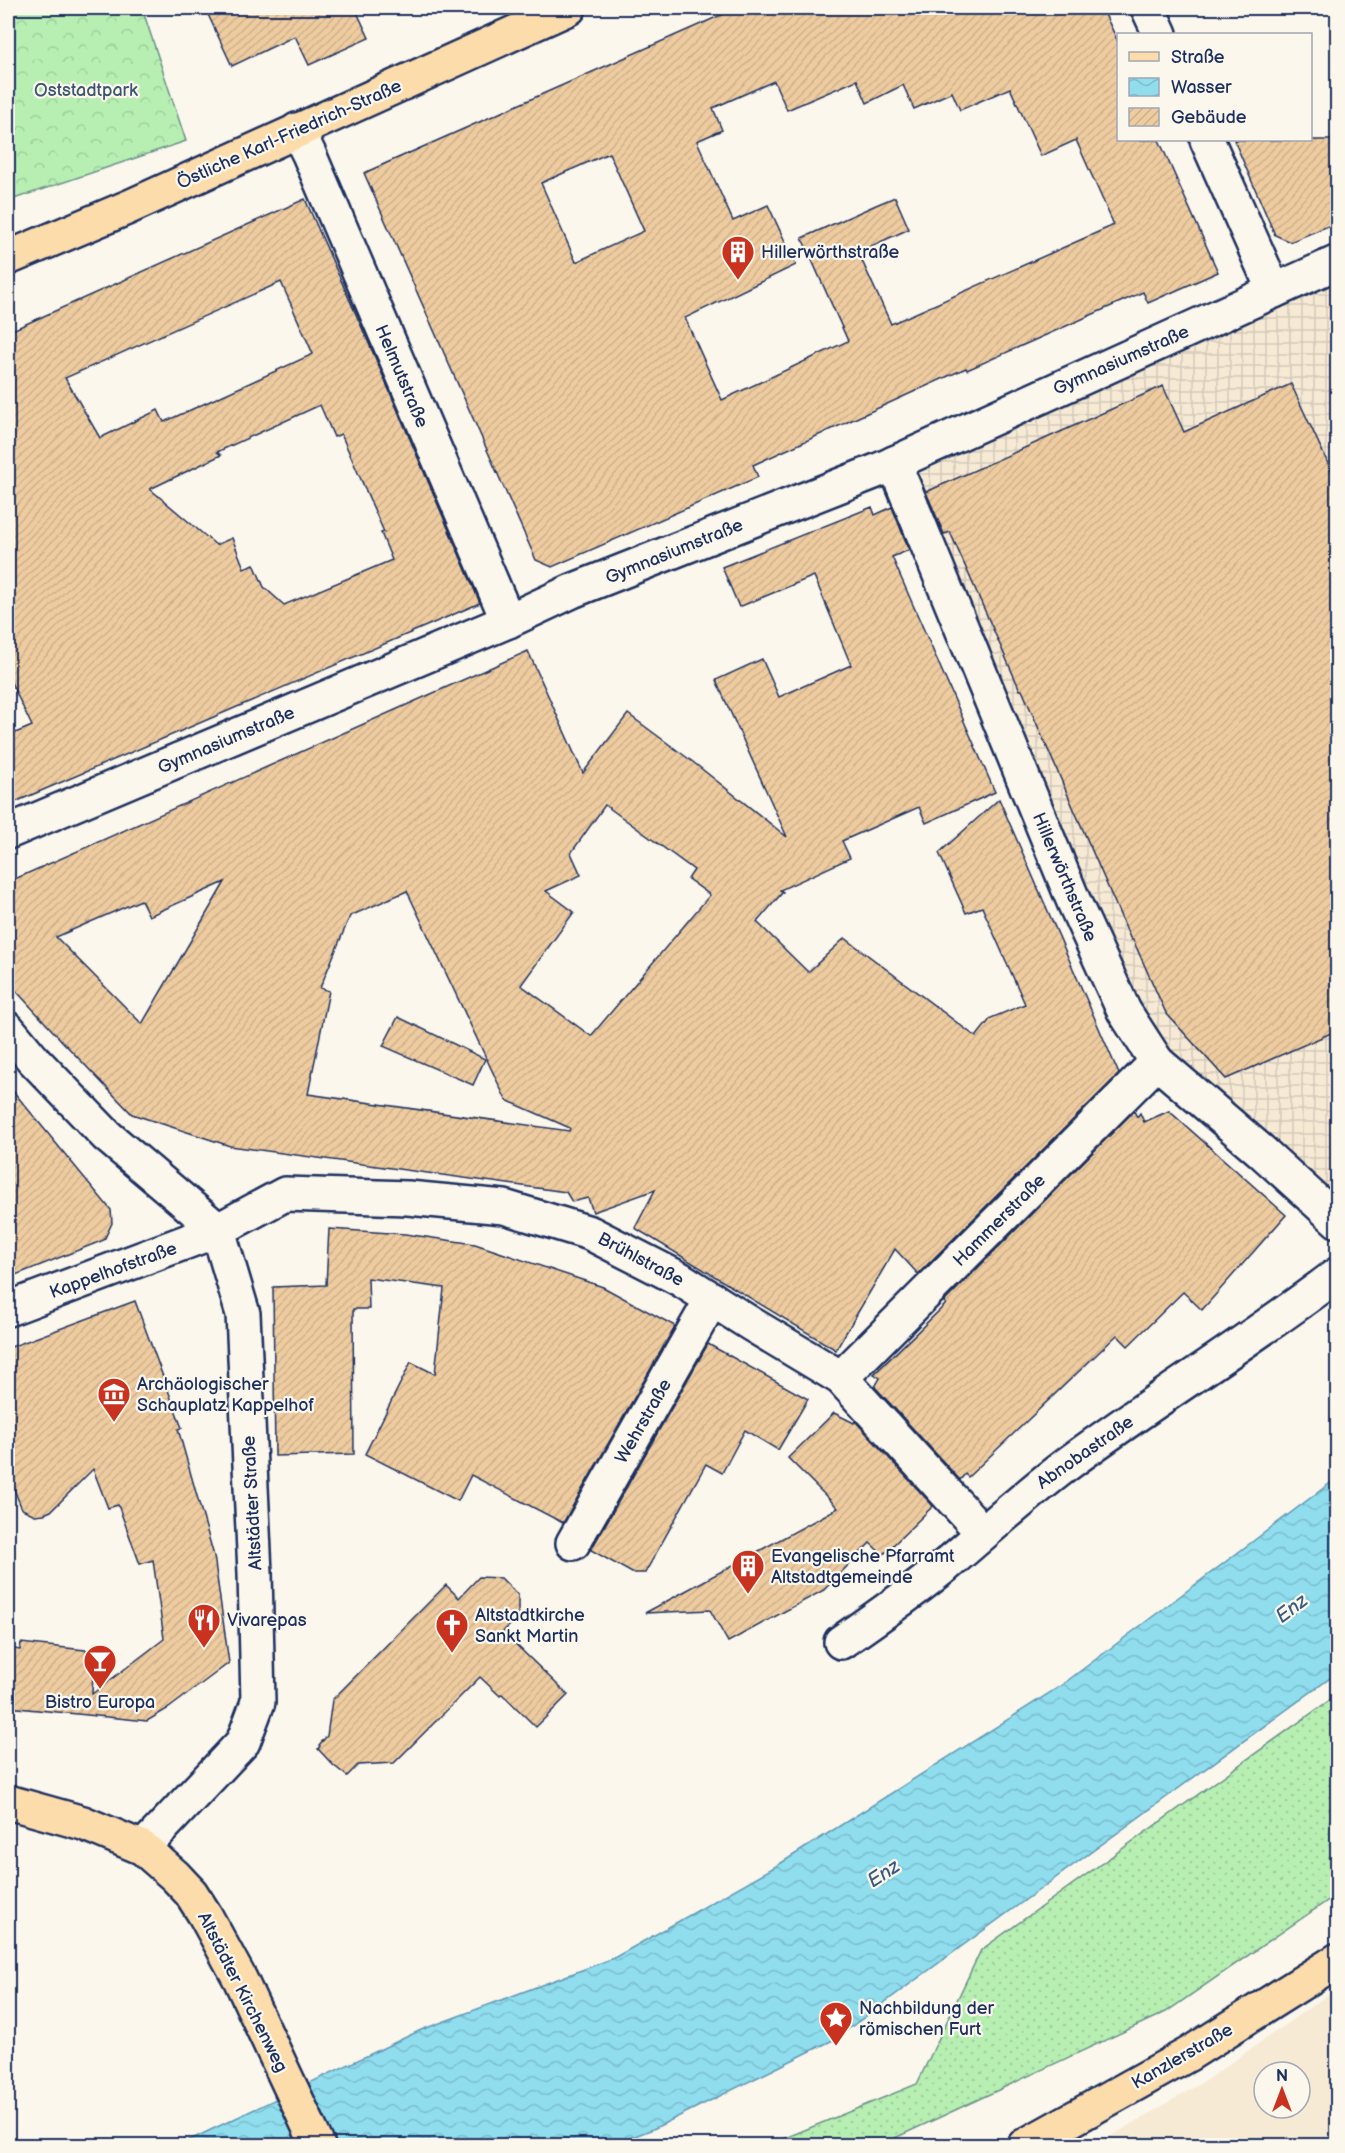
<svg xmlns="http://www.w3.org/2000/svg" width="1345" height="2153" viewBox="0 0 1345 2153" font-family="'Balsamiq Sans',sans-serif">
	<defs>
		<pattern id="industrial-grid" width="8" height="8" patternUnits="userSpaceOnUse" patternTransform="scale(1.5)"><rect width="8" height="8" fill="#f7ead5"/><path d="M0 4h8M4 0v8" fill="none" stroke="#d3c9b9"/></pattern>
		<pattern id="grass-dots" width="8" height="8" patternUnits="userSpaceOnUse" patternTransform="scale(1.5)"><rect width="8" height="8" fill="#b7efb2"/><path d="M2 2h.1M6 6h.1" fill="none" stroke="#9dcd9c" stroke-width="1.8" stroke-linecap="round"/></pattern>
		<pattern id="forest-crowns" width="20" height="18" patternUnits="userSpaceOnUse" patternTransform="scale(1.5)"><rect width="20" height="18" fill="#b7efb2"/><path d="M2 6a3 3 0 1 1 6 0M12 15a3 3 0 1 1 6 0" fill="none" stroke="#9dcd9c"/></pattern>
		<pattern id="water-waves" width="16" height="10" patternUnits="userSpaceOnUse" patternTransform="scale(1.5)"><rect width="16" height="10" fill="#8fdded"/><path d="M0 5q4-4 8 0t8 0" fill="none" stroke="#7bbece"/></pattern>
		<pattern id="building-hatch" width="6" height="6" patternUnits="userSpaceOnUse" patternTransform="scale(1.5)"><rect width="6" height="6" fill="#efcca0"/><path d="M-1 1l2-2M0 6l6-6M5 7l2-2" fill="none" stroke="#ccb08c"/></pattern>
	</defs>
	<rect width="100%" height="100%" fill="#fbf7ec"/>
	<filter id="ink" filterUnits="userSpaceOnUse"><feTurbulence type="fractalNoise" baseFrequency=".0167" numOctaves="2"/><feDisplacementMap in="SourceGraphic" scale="12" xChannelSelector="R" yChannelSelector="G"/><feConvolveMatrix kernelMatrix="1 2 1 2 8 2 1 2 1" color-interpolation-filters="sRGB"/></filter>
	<g filter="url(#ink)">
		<path fill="#f7ead5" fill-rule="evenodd" d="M1337 1988V2145H1096L1208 2079ZM1264 2072H1300V2108H1264Z"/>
		<path fill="url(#industrial-grid)" d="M1337 280V1201L1190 1074 1133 1007 903 480Z"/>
		<path fill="url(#grass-dots)" stroke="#698f88" stroke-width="1.5" d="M1337 1695V1894L1166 2012 880 2145H768L917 2084 981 1950Z"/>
		<path fill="url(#forest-crowns)" stroke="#698f88" stroke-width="1.5" d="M8 8H142L186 141 8 201Z"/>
		<path fill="url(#water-waves)" stroke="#6197b4" stroke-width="1.5" d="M1337 1478V1673L833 2040 653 2129 612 2145 177 2146 421 2030 614 1958 778 1865 1059 1687Z"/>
		<g fill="url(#building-hatch)" stroke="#1b2f5e" stroke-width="1.5" fill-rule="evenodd">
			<path d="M205 8H357H355L369 38 309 65 295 36 232 66Z"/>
			<path d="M737 8H1102L1119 44V140H1159L1218 272 1148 303 1143 292 967 370 966 368 753 465 758 477 552 567 536 560 364 173ZM857 80 867 103 903 85 914 109 952 92 960 110 1010 88 1041 156 1076 140 1114 225 891 324 858 252 909 229 895 197 876 205 802 238 848 341 722 400 685 318 796 265 768 205 733 221 697 141 722 130 713 108 774 81 787 110ZM609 153 644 231 576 262 541 183Z"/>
			<path d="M1234 140H1338V222L1290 242 1275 235Z"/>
			<path d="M305 199 374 355 480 603 8 805V736L32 726 8 676V332ZM281 282 313 354 164 422 158 410 100 438 65 378ZM320 405 334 437 341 434 384 532 381 533 392 560 284 605 264 587 254 564 244 568 232 538 216 545 150 489 221 455 217 452Z"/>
			<path d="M1291 384 1338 485V1030L1226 1079 1166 1013 1133 940H1131L1022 690H1020L950 532 944 534 926 492 1163 386 1184 432Z"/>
			<path d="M872 507 875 515 892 507 909 550 892 557 995 792 926 823 919 807 842 841 850 858 780 890 783 892 757 922 808 972 845 938 976 1037 991 1018 1025 1004 982 907 966 913 939 853 999 799 1119 1074 918 1274 895 1249 836 1350 635 1228 655 1190 593 1212 588 1198 572 1202 566 1192 230 1146 132 1114 62 1041 8 982V882L528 651 583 773 628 714 693 762 787 837 716 680 762 659 779 697 851 665 814 576 739 607 722 567ZM605 805 694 870 688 879 710 895 591 1036 521 985 574 912 546 891 581 875 571 853ZM225 882 142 1024 56 937 141 900 149 916ZM407 891 506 1100 570 1128 569 1131 308 1094 329 991 320 988 350 916Z"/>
			<path d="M398 1017 485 1059 473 1085 383 1046Z"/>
			<path d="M8 1085 111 1210 112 1223 104 1240 8 1278Z"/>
			<path d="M1134 1111 1137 1117 1140 1113 1144 1122 1169 1111 1286 1215 1202 1310 1183 1292 1128 1346 1117 1335 968 1477 965 1474 960 1480 875 1387 880 1378 874 1374 946 1304 944 1302Z"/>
			<path d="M329 1229 405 1234 475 1244 603 1287 675 1326 563 1523 471 1475 458 1501 365 1454 411 1362 435 1374 444 1288 368 1278 369 1309H353L354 1454 275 1456 273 1287 326 1285Z"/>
			<path d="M135 1301 182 1428 178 1429 214 1556 229 1663 169 1708 147 1721 8 1707V1648L20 1650 21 1643 94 1651 92 1694 164 1639 153 1560 140 1564 118 1505 108 1508 93 1469 51 1511 44 1514 35 1515 22 1509 8 1475V1348Z"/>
			<path d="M708 1344 808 1399 778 1450 745 1430 722 1473 706 1464 645 1573H632L591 1550Z"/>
			<path d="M834 1413 854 1423 855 1421 933 1506 883 1555 870 1543 824 1590 728 1642 710 1610 645 1613 838 1508 788 1458Z"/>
			<path d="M479 1577 501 1578 518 1595V1617L503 1632 568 1695 536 1727 502 1694 500 1696 480 1677 394 1763 358 1765 347 1776 333 1765 318 1749 320 1746 319 1745 327 1736 332 1700 446 1585 459 1598Z"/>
		</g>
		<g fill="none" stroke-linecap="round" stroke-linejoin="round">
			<g stroke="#1b2f5e" stroke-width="38">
				<g id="minor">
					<path d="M1148 8 1160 34"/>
					<path d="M297 130 309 154 508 621"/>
					<path d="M1207 140 1274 291"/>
					<path d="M894 463 1074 902 1124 1011 1157 1062 1261 1151 1338 1221"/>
					<path d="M8 832 508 621 572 591 879 470 1338 262"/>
					<path d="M8 1029 32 1058 107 1136 218 1230 243 1314 255 1573 258 1702 243 1742 143 1848"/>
					<path d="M8 1309 218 1230 285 1194 408 1198 504 1207 590 1233 680 1279 751 1324 841 1378 973 1522 980 1535"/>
					<path d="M841 1378 1157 1062"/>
					<path d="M573 1543 712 1299"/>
					<path d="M841 1642C879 1616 916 1590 951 1561 990 1528 1026 1495 1066 1465 1155 1399 1250 1341 1338 1274"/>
				</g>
			</g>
			<g stroke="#1b2f5e" stroke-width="38">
				<g id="major">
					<path d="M8 258 129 207 569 8"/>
					<path d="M8 1802 83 1823 143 1848 175 1876 191 1893 205 1915 240 1979 318 2146"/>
					<path d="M1024 2146 1189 2054 1338 1960"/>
				</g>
			</g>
			<use href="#minor" stroke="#fbf7ec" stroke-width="33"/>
			<use href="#major" stroke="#fddcac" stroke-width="33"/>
		</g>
	</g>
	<defs>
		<g id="building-pin" transform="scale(1.725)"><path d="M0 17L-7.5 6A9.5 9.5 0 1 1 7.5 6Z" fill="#c8321e" stroke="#fbf7ec"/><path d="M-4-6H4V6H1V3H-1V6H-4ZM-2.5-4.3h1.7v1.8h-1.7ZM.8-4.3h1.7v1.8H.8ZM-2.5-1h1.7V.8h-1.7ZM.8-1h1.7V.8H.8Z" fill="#fff"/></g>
		<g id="museum-pin" transform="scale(1.725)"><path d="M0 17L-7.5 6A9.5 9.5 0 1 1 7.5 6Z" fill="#c8321e" stroke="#fbf7ec"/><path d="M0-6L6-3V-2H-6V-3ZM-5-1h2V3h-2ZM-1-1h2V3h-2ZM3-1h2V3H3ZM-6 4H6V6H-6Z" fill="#fff"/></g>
		<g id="restaurant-pin" transform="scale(1.725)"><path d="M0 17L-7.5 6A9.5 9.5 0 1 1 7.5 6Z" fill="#c8321e" stroke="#fbf7ec"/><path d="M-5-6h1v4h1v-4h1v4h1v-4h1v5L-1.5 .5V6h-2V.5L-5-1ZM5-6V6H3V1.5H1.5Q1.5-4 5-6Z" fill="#fff"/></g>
		<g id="church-pin" transform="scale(1.725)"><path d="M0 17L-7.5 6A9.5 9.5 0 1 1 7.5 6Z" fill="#c8321e" stroke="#fbf7ec"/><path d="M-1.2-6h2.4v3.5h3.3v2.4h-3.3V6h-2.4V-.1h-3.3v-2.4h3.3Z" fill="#fff"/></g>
		<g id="bar-pin" transform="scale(1.725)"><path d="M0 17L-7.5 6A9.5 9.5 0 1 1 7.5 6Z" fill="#c8321e" stroke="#fbf7ec"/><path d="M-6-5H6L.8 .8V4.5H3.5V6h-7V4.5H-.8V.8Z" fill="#fff"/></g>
		<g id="sight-pin" transform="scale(1.725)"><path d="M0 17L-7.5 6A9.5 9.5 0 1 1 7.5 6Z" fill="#c8321e" stroke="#fbf7ec"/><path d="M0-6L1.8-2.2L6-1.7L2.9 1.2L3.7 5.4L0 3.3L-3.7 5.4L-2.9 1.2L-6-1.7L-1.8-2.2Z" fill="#fff"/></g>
	</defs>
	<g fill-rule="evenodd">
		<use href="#building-pin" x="738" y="252"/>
		<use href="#museum-pin" x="114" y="1394"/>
		<use href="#building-pin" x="748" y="1566"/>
		<use href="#restaurant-pin" x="204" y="1620"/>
		<use href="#church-pin" x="452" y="1625"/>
		<use href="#bar-pin" x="100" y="1661"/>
		<use href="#sight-pin" x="836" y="2018"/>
	</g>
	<g text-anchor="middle" stroke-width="4.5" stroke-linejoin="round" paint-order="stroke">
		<g font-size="18" fill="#3a556f" stroke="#fbf7ec">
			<text x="86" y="96">Oststadtpark</text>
		</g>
		<g font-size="18" fill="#1b2f5e" stroke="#fbf7ec">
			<text transform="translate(289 134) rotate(-24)" y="6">Östliche Karl-Friedrich-Straße</text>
			<text transform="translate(1121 360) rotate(-24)" y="6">Gymnasiumstraße</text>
			<text transform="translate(402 376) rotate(67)" y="6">Helmutstraße</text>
			<text transform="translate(674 551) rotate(-22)" y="6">Gymnasiumstraße</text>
			<text transform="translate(226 740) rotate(-23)" y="6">Gymnasiumstraße</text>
			<text transform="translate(1065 877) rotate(67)" y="6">Hillerwörthstraße</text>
			<text transform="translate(999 1220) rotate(-45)" y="6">Hammerstraße</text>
			<text transform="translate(641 1259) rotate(28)" y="6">Brühlstraße</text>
			<text transform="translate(113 1270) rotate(-20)" y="6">Kappelhofstraße</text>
			<text transform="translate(643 1421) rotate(-60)" y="6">Wehrstraße</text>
			<text transform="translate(1085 1452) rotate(-35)" y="6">Abnobastraße</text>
			<text transform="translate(252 1503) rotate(-93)" y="6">Altstädter Straße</text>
			<text transform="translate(243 1992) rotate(63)" y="6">Altstädter Kirchenweg</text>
			<text transform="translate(1182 2056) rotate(-30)" y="6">Kanzlerstraße</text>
		</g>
		<g font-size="18" fill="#1b2f5e" stroke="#fbf7ec" text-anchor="start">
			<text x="761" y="258">Hillerwörthstraße</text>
			<text x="137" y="1390">Archäologischer<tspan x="137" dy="21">Schauplatz Kappelhof</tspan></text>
			<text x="771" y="1562">Evangelische Pfarramt<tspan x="771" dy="21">Altstadtgemeinde</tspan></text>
			<text x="475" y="1621">Altstadtkirche<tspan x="475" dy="21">Sankt Martin</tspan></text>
			<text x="227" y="1626">Vivarepas</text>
			<text x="100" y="1708" text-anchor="middle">Bistro Europa</text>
			<text x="859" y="2014">Nachbildung der<tspan x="859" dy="21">römischen Furt</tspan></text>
		</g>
		<g font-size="20" font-style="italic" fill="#385a82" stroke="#fbf7ec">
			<text transform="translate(1291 1608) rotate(-37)" y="7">Enz</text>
			<text transform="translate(883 1873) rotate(-33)" y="7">Enz</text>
		</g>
	</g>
	<rect width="1345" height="2153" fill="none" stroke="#fbf7ec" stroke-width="30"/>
	<rect x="15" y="15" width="1315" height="2123" fill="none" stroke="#1b2f5e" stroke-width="2" filter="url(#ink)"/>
	<rect x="1117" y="33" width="195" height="108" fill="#fbf7ec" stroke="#a1a7b3" stroke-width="1.5"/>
	<rect x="1129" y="52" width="30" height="9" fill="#fddcac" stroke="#a1a7b3" stroke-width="1.5"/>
	<text x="1171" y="63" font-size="18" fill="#1b2f5e">Straße</text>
	<rect x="1129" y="78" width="30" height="18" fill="url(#water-waves)" stroke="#a1a7b3" stroke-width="1.5"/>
	<text x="1171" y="93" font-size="18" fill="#1b2f5e">Wasser</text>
	<rect x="1129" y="108" width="30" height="18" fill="url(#building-hatch)" stroke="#a1a7b3" stroke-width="1.5"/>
	<text x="1171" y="123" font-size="18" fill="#1b2f5e">Gebäude</text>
	<g transform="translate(1282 2090)"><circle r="28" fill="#fbf7ec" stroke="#a1a7b3" stroke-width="1.5"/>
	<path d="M0-4.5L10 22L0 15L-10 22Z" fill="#c8321e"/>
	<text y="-9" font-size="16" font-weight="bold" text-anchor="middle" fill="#1b2f5e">N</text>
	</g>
</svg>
